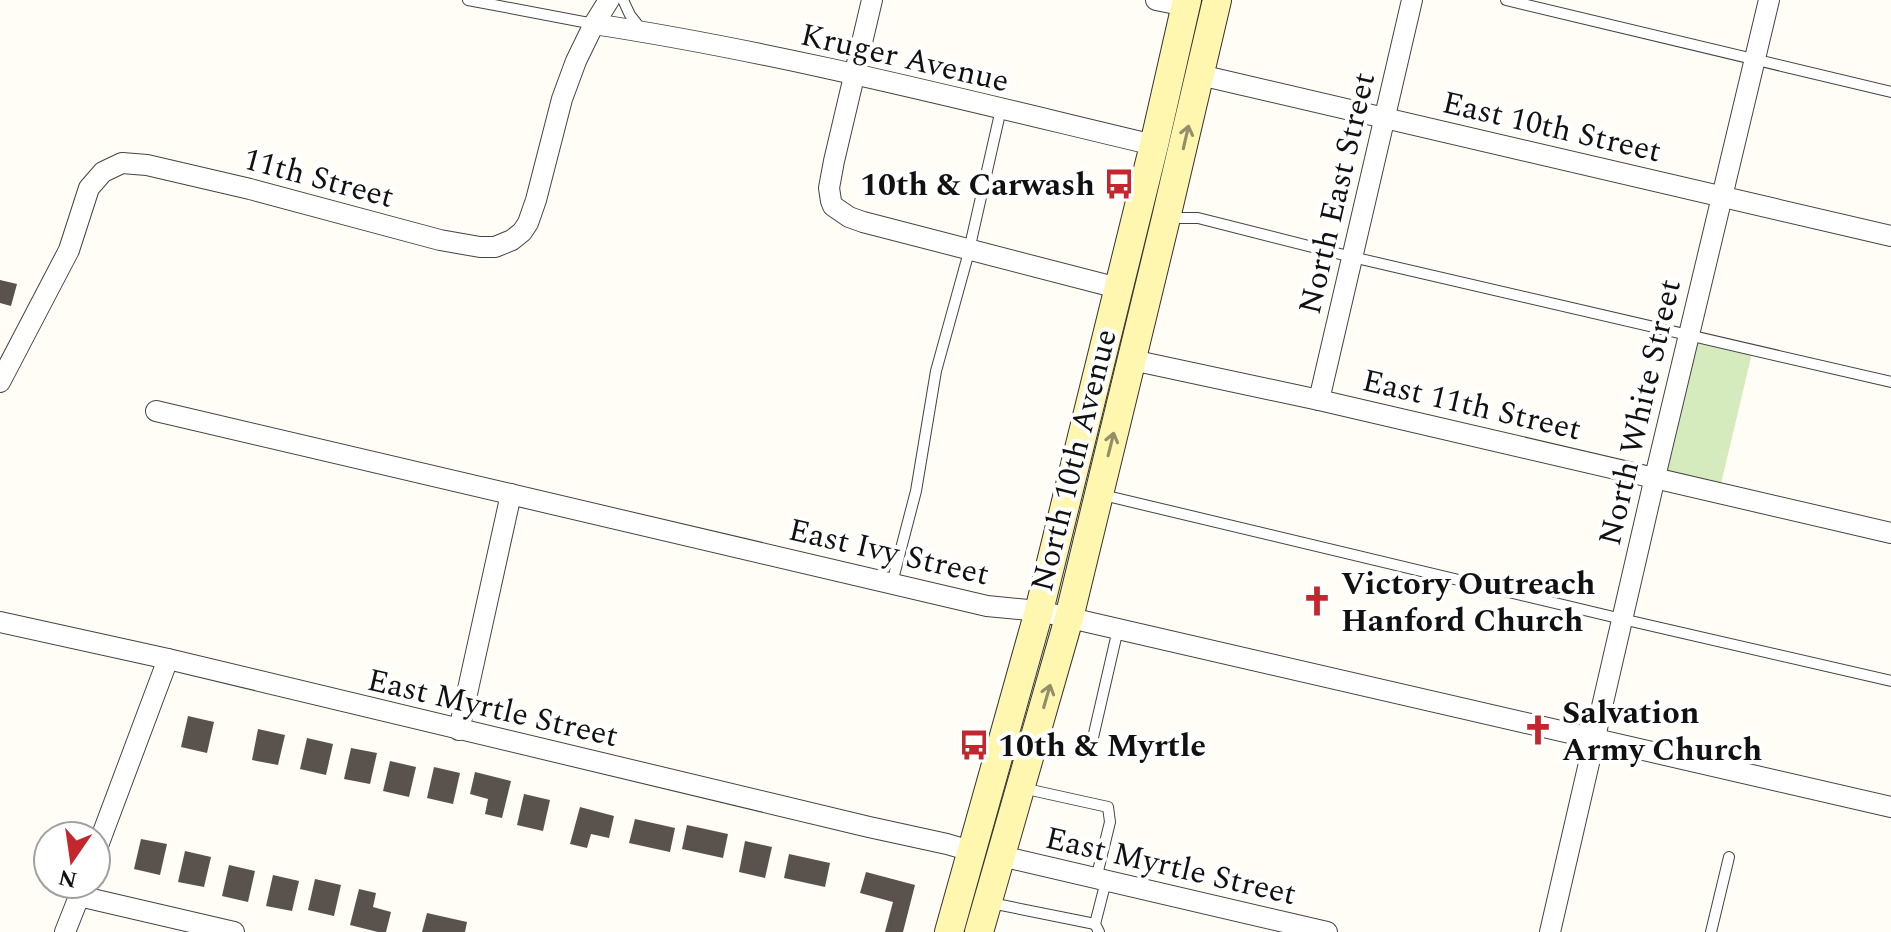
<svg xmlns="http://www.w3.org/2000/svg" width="1891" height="932" viewBox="0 0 1891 932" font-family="Spectral,serif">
	<rect width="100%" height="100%" fill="#fffdf5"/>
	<path fill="#d5ebbd" d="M1688 334 1753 349 1719 492 1655 477Z"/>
	<g fill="#5a524d">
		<path d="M0 280 17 284 11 306 0 303Z"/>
		<path d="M188 716 214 722 207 753 181 747Z"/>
		<path d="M258 729 285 735 278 765 252 760Z"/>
		<path d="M307 738 333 744 326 775 300 769Z"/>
		<path d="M351 748 377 753 370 784 344 779Z"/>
		<path d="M390 761 416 767 409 797 383 791Z"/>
		<path d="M434 767 460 773 453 804 427 798Z"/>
		<path d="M475 772 511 781 502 818 485 814 488 799 470 794Z"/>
		<path d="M524 794 550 800 543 831 517 825Z"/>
		<path d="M580 807 614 816 609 838 591 834 587 848 570 844Z"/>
		<path d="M635 819 675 828 670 852 629 843Z"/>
		<path d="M687 825 728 834 723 858 682 849Z"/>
		<path d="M141 839 167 844 160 875 134 869Z"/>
		<path d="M745 841 772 847 765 878 739 872Z"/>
		<path d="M185 851 211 857 204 887 178 882Z"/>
		<path d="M789 854 830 863 825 887 784 878Z"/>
		<path d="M229 865 255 871 248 902 222 896Z"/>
		<path d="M866 872 915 885 903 932H885L893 902 860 893Z"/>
		<path d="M273 875 299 881 292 911 266 906Z"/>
		<path d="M315 879 341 885 334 916 308 910Z"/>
		<path d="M359 889 376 893 373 907 391 912 386 932H378L350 925Z"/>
		<path d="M427 913 467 922 465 932H422Z"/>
	</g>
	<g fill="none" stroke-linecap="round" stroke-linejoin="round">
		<g stroke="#444" stroke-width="12">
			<g id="service">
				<path d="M468 0 594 24"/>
				<path d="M623 0 630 15 641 29"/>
				<path d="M1506 0 1891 92"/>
				<path d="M1168 218H1198L1352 257 1891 382"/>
				<path d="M1103 495 1622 619 1891 681"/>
				<path d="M892 583 916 491 936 371 967 259 1001 109"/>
				<path d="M1092 742 1118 629"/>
				<path d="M1022 788 1108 807 1110 822 1096 879"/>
				<path d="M991 903 1095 924"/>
				<path d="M1099 932 1095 924 1106 881"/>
				<path d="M1711 932 1729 857"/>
			</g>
		</g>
		<g stroke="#444" stroke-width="22">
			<g id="minor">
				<path d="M872 0 834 161 829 188 831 201 833 206 849 217 863 222 1118 288"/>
				<path d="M1156 0 1186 6"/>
				<path d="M594 24C783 53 969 101 1154 145"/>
				<path d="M1200 75 1891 236"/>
				<path d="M1132 360 1319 400 1891 533"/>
				<path d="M0 382 69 250 89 188 103 172 122 163 147 165 250 189 440 240 480 247H495L512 240 522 232 528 223 536 200 562 99 576 61 594 24 609 0"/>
				<path d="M1319 400 1412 0"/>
				<path d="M156 411 987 606 1039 611 1079 620 1891 807"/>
				<path d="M0 622 168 659 869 827 947 844 971 851"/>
				<path d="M459 730 511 494"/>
				<path d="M96 851 168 659"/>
				<path d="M1001 856 1327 932"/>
				<path d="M79 896 234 932"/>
				<path d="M65 932 84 884"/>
				<path d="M1550 932 1655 477 1769 0"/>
			</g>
		</g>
		<g stroke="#333" stroke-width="30">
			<g id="secondary">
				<path d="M949 932 1039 611 1154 145 1187 0"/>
				<path d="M979 932 1069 618 1166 218 1217 0"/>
			</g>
		</g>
		<use href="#service" stroke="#fff" stroke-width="10"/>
		<use href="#minor" stroke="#fff" stroke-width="20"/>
		<use href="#secondary" stroke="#fff6b0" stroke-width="28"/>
	</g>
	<defs><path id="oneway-shaft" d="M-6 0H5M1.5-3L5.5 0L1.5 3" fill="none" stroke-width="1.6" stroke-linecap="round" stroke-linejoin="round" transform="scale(2)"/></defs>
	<g stroke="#948f68">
		<use href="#oneway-shaft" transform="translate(1186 137) rotate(-77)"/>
		<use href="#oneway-shaft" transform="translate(1111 444) rotate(-76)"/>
		<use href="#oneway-shaft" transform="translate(1047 696) rotate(-74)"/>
	</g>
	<defs>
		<g id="bus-bare" transform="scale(2.4)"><path d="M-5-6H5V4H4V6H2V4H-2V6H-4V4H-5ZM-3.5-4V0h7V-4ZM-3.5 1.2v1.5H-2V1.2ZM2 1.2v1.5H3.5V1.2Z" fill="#c4262e" stroke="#fff" stroke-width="2.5" paint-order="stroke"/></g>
		<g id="church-bare" transform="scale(2.4)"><path d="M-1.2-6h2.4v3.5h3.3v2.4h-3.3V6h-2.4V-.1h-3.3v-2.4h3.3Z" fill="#c4262e" stroke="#fff" stroke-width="2.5" paint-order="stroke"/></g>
	</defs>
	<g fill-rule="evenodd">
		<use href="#bus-bare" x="1119" y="184"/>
		<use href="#church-bare" x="1317" y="601"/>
		<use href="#church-bare" x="1538" y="730"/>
		<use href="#bus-bare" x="974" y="745"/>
	</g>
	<g text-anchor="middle" stroke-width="8" stroke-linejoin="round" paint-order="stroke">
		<g font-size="32" fill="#111" stroke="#fff">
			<text transform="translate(905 57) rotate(13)" y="11">Kruger Avenue</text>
			<text transform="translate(1552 126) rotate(13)" y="11">East 10th Street</text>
			<text transform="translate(319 177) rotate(15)" y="11">11th Street</text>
			<text transform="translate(1336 193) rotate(-77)" y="11">North East Street</text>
			<text transform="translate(1472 404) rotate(13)" y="11">East 11th Street</text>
			<text transform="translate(1639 412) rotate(-77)" y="11">North White Street</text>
			<text transform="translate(1073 460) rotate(-76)" y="11">North 10th Avenue</text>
			<text transform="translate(889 551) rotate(13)" y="11">East Ivy Street</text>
			<text transform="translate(493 707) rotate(13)" y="11">East Myrtle Street</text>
			<text transform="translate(1171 865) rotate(13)" y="11">East Myrtle Street</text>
		</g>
		<g font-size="32" font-weight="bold" fill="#111" stroke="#fff" text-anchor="start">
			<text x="1095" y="195" text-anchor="end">10th &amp; Carwash</text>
			<text x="1341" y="594">Victory Outreach<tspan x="1341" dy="37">Hanford Church</tspan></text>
			<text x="1562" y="723">Salvation<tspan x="1562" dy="37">Army Church</tspan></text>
			<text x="998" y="756">10th &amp; Myrtle</text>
		</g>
	</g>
	<g transform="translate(72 860) rotate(193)"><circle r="38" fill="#ffffff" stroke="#a0a0a0" stroke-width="2"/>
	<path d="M0-6L14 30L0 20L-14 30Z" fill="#c4262e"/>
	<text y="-12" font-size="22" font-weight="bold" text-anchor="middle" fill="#111111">N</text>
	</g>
</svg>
